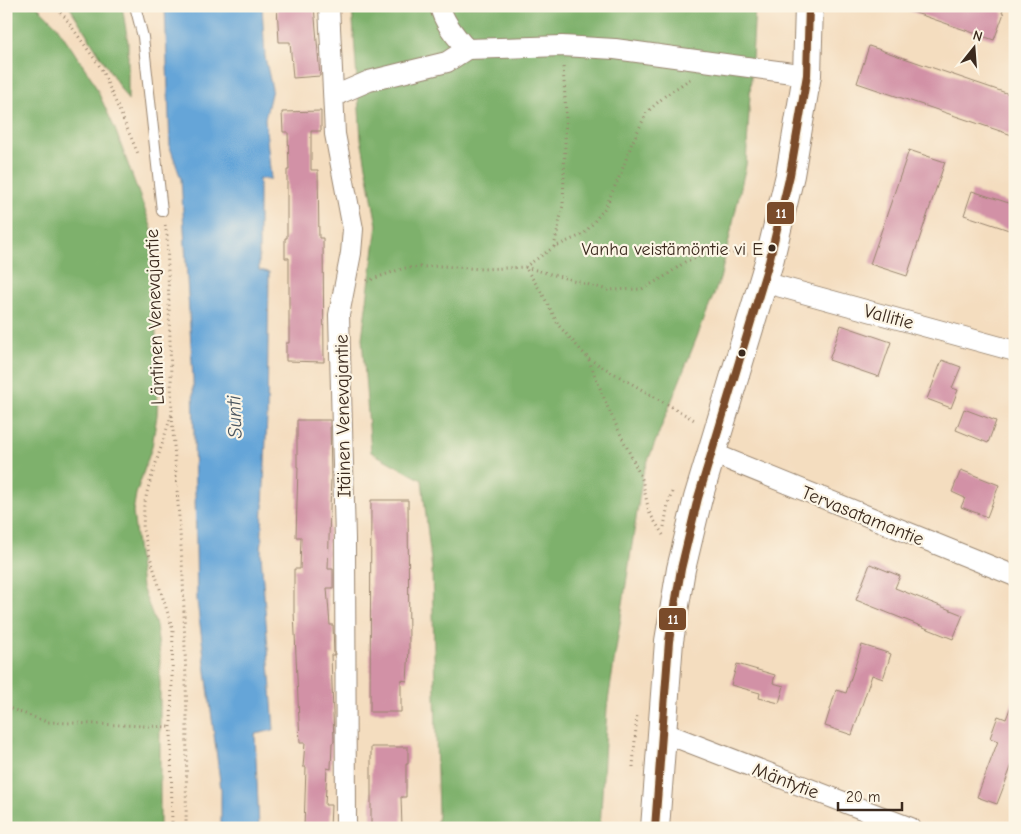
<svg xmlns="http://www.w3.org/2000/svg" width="1021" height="834" viewBox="0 0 1021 834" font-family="'Comic Neue',sans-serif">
	<rect width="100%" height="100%" fill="#fcf5e5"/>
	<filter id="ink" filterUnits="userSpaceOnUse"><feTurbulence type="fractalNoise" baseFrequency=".02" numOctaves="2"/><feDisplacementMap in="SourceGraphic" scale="10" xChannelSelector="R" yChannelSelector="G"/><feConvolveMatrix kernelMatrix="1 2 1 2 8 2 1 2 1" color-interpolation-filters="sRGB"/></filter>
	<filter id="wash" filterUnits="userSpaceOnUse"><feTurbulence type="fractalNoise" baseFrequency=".0096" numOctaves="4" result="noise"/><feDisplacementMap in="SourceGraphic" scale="20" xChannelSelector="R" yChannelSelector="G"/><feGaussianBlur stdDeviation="1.12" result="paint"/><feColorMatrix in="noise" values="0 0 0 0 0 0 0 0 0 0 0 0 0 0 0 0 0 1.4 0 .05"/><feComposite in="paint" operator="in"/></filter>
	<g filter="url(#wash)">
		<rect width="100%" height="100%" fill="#f4ddbf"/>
		<g fill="#7eb16c" stroke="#5c6e45">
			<path d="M6 6H37L56 25 92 79 115 129 152 229 158 389 157 415 152 447 136 494 133 512 142 587 156 625 160 656V828H6Z"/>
			<path d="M69 6H122L128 42V100Z"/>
			<path d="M352 6H755L746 165 720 279 643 473 607 708 600 828H435L438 816 432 570 422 480 371 452 362 338 377 225 361 139Z"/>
		</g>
		<path fill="#65a5d8" stroke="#50687b" d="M165 6H262L265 57 272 89 265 119 271 179H259V270L269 272 267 416 261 554 274 730 255 734 259 828H221V789L197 601 193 378 181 179 170 147Z"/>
		<g id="blocks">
			<g fill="#d291a6">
				<path d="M277 6H314L320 76 293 78 290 42H279Z"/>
				<path d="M904 6H1004L1002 13H1004L994 40 904 9Z"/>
				<path d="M869 46 1015 96V136L857 83Z"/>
				<path d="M321 111V131H311V170H318L319 238H323L324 362 286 361V343H289V258H285V238H287V170H289L288 132H283L282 112Z"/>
				<path d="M909 150 945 162 907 276 870 264Z"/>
				<path d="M972 191 1015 205V232L964 215Z"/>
				<path d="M841 325 891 342 879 377 829 360Z"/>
				<path d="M942 360 961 367 952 388 958 390 951 408 927 399Z"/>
				<path d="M964 409 996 421 988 443 956 430Z"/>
				<path d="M297 420H330L331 479 328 569H333V588H327L330 625H333L334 655H331L334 742 332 743 331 769 327 768 325 805H331L330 828H304L306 767H303L305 743H300L294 612V569H300L301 537H296L298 467H297Z"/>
				<path d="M961 470 999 485 987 517 961 507 965 498 952 492Z"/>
				<path d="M371 500H408L409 649 407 681 401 680V712H370Z"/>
				<path d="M870 564 900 576 895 588 963 615 953 639 856 600Z"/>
				<path d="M862 645 891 654 883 679 872 675 852 735 825 726 836 690 846 693Z"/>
				<path d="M737 664 775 675 773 683 784 686 779 703 759 698 760 693 731 685Z"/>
				<path d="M1013 701H1015V757L997 804 977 797 998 741 990 738 998 716 1006 719Z"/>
				<path d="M371 747H408V764H406V797H401L402 828H371Z"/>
			</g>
		</g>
	</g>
	<g filter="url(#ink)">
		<use href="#blocks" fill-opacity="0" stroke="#98846e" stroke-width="1"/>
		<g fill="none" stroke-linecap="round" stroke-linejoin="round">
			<g stroke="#98846e" stroke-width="12">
				<path id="lane" d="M135 6 143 37 162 211"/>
			</g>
			<g stroke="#98846e" stroke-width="22">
				<g id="street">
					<path d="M329 6 335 134 353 229 351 253 339 315 345 539 346 828"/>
					<path d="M440 6C443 22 456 37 467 49L562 46 615 49 807 75"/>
					<path d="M334 96 369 81 447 62 467 49"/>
					<path d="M763 282 1015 351"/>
					<path d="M712 453 1015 576"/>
					<path d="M662 732 911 828"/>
				</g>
			</g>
			<g stroke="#98846e" stroke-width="30">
				<path id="secondary" d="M655 828 669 641 681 569 698 498 769 262 790 175 807 75 809 6"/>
			</g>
			<g stroke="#98846e" stroke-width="3" stroke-dasharray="1 4" stroke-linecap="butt">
				<path d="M53 6 64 16 101 68 139 156"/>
				<path d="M782 6V13"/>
				<path d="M165 225 167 235 172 413 148 488 144 506 143 530 150 557 173 630 171 727 172 828"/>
				<path d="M554 247 563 205 566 114 563 66"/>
				<path d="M367 281 404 268 441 266 482 269 525 267 554 247 584 234 605 208 621 173 632 143 647 112 665 96 690 79"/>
				<path d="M589 359 696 421"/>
				<path d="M172 416 183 576 187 719 186 828"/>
				<path d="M664 527 668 504 673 489"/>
				<path d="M663 535 649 512 642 479 608 408 588 358 559 326 543 295 525 267 608 290 642 289 664 277 685 262 713 252 748 254"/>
				<path d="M6 707 47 722 171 727"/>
				<path d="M633 767 637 714"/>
			</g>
			<use href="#lane" stroke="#fff" stroke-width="10"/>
			<use href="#street" stroke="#fff" stroke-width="20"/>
			<use href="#secondary" stroke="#fff" stroke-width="28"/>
			<g stroke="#fcf5e5" stroke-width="11">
				<path id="bus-1" d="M655 828 669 641 681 569 698 498 769 262 790 175 807 75 809 6"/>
			</g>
			<use href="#bus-1" stroke="#7a4b2a" stroke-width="8"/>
		</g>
	</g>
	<g fill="#3b2a1e" stroke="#fcf5e5" stroke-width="2">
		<circle cx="772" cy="248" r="4.5"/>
		<circle cx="742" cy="353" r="4.5"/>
	</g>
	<g text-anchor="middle" stroke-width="4.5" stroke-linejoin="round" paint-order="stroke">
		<g font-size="18" fill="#3b2a1e" stroke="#fcf5e5" text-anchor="end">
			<text x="763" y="255">Vanha veistämöntie vi E</text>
		</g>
		<g font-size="19" fill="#3b2a1e" stroke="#fcf5e5">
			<text transform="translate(889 316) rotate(15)" y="7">Vallitie</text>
			<text transform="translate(154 317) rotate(-92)" y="7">Läntinen Venevajantie</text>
			<text transform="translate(342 416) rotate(-91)" y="7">Itäinen Venevajantie</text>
			<text transform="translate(863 515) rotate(22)" y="7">Tervasatamantie</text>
			<text transform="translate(786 780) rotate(21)" y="7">Mäntytie</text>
		</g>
		<g font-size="20" font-style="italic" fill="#4a555f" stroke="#fcf5e5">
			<text transform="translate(234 417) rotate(-92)" y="7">Sunti</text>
		</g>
	</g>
	<g stroke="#fcf5e5" stroke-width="2">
		<rect x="766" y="201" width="29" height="24" rx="5" fill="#7a4b2a"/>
		<rect x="658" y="607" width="29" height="24" rx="5" fill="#7a4b2a"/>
	</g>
	<g font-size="14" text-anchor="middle" font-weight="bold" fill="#fff">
		<text x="781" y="218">11</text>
		<text x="673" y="624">11</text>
	</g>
	<rect width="1021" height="834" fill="none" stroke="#fcf5e5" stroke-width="25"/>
	<g transform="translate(974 48) rotate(17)" stroke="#fcf5e5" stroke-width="4" paint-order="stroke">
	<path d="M0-4L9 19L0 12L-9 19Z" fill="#3b2a1e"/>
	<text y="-8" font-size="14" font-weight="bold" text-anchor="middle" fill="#3b2a1e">N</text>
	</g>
	<path d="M838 802v8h64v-8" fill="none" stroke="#3b2a1e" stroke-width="2.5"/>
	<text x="846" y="802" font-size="15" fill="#3b2a1e" stroke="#fcf5e5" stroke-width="4" paint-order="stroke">20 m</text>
</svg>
